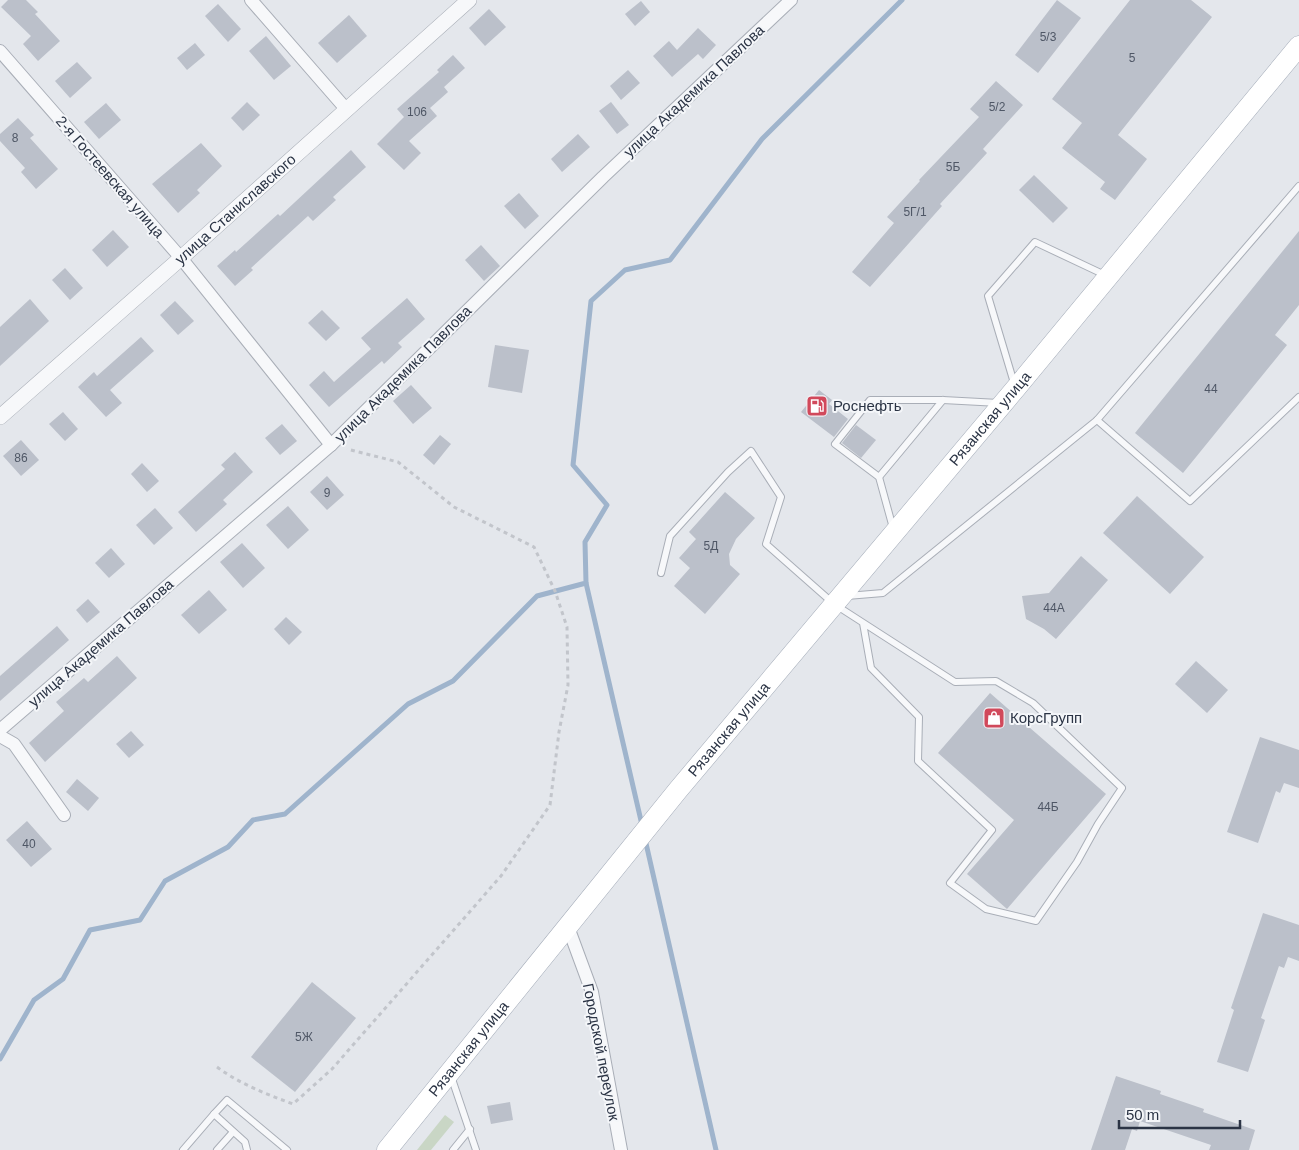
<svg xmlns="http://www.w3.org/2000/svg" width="1299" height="1150" viewBox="0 0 1299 1150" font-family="Arial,sans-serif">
	<rect width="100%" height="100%" fill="#e4e7ec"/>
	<path fill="#c9d6c5" d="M445 1115 454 1122 431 1150H417Z"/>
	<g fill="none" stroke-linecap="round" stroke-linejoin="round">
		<g stroke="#9fb4cc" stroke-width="5">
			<path d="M586 583 642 825"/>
			<path d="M645 839 716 1150"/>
			<path d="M0 1059 34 1000 63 979 90 930 140 920 165 881 228 847 253 820 285 814 408 704 453 681 537 596 586 583 585 542 607 505 573 465 591 301 625 270 670 260 762 139 902 0"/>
		</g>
	</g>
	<g fill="#bbc0ca">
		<path d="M8 0H26L38 12 35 14 60 41 38 61 23 44 31 36 1 7Z"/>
		<path d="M1057 0 1081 18 1038 73 1015 55Z"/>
		<path d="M1130 0H1191L1212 17 1118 135 1147 159 1115 200 1100 189 1105 182 1062 148 1082 123 1052 99Z"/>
		<path d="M641 1 650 12 635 26 625 14Z"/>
		<path d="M218 4 241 29 228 42 205 16Z"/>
		<path d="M489 9 506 27 485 46 469 28Z"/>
		<path d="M349 15 367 36 337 63 318 43Z"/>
		<path d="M698 28 716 45 703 59 698 54 672 77 653 56 669 41 677 50Z"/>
		<path d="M266 36 291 66 274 80 249 51Z"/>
		<path d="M195 43 205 55 187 70 177 58Z"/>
		<path d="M453 55 465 68 444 87 448 92 430 108 437 116 409 141 421 153 404 170 377 144 404 117 397 109 439 72 437 70Z"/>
		<path d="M77 62 92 78 70 98 55 81Z"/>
		<path d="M628 70 640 83 621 100 610 86Z"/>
		<path d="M996 81 1023 105 983 149 987 153 940 204 942 206 870 287 852 272 894 223 887 217 920 181 919 180 979 117 970 109Z"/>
		<path d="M247 102 260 115 243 131 231 118Z"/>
		<path d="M611 102 629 125 617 134 599 111Z"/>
		<path d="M106 103 121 120 99 139 84 122Z"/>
		<path d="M18 118 34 135 30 138 58 169 36 189 21 172 25 168 0 141V134Z"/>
		<path d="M578 134 590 147 562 172 551 159Z"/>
		<path d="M201 143 222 166 197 190 200 193 178 213 152 184Z"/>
		<path d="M351 150 366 167 333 197 336 200 313 221 308 216 251 268 253 270 235 286 217 266 235 250 236 252 278 214 280 216Z"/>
		<path d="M1034 175 1068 208 1053 223 1019 190Z"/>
		<path d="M519 193 539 216 525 229 504 206Z"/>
		<path d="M113 230 129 247 107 267 92 250Z"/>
		<path d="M1299 231V305L1275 335 1287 345 1183 473 1135 433Z"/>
		<path d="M481 245 500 266 484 281 465 260Z"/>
		<path d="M65 268 83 288 70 300 52 280Z"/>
		<path d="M407 298 425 319 398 343 402 347 384 364 382 361 329 407 309 385 324 371 334 382 371 349 361 338Z"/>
		<path d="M30 299 49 321 0 366V327Z"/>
		<path d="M175 301 194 321 178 335 160 315Z"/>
		<path d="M322 310 340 328 326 341 308 323Z"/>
		<path d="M141 337 154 351 110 390 122 403 106 417 78 387 94 372 97 376Z"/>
		<path d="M495 345 529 350 522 393 488 387Z"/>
		<path d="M411 385 432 408 413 424 393 401Z"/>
		<path d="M819 390 832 400 829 404 848 419 834 437 801 412Z"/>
		<path d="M63 412 78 429 65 441 49 424Z"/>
		<path d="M282 424 297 441 280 455 265 438Z"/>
		<path d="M856 425 876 440 861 458 842 443Z"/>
		<path d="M440 435 451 444 434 465 423 455Z"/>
		<path d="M21 440 39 460 21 476 3 456Z"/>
		<path d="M235 452 253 472 223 500 227 504 196 532 178 512 225 469 221 465Z"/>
		<path d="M142 463 159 481 147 492 131 474Z"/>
		<path d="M327 476 344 495 327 510 310 492Z"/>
		<path d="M725 492 755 518 736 539 729 554 730 565 740 574 705 614 674 586 690 568 679 558 696 539 689 532Z"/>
		<path d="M1137 496 1204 557 1170 594 1103 533Z"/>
		<path d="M288 506 309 530 288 549 266 525Z"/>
		<path d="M155 508 173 528 154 545 136 525Z"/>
		<path d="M242 543 265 568 243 588 220 562Z"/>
		<path d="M111 548 125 564 109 578 95 563Z"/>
		<path d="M1081 556 1108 580 1056 639 1044 629 1026 619 1022 596 1049 593Z"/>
		<path d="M209 590 227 610 199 634 181 615Z"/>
		<path d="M88 599 100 612 87 623 76 610Z"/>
		<path d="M286 617 302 632 289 645 274 629Z"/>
		<path d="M57 626 69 640 0 701V676Z"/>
		<path d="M117 656 137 678 45 762 29 743 64 711 56 702 84 678 88 682Z"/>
		<path d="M1196 661 1228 690 1207 713 1175 684Z"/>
		<path d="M990 693 1106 794 1007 909 967 874 1014 820 938 753Z"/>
		<path d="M131 731 144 745 129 758 116 744Z"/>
		<path d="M1260 737 1299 750V788L1284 783 1280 793 1276 791 1258 843 1227 832Z"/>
		<path d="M77 779 99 798 88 811 66 792Z"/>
		<path d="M27 821 52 849 31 867 6 840Z"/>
		<path d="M1263 913 1299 925V961L1288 957 1284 968 1279 966 1261 1018 1265 1020 1248 1072 1217 1062 1234 1010 1231 1008Z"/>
		<path d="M312 982 356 1018 295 1092 251 1057Z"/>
		<path d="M1116 1076 1161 1091 1160 1094 1204 1109 1203 1112 1255 1130 1249 1150H1209L1211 1145 1140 1121 1137 1131 1132 1129 1125 1150H1091Z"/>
		<path d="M510 1102 513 1120 491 1124 487 1106Z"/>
	</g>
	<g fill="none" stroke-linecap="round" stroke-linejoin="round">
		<g stroke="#a9aeb7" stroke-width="8">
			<g id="service">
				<path d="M1014 383 988 296 1035 242 1105 275"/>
				<path d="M1097 420 1190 501 1299 397"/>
				<path d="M879 477 943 400"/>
				<path d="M893 528 879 477 835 444 870 400H943L999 403"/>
				<path d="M661 573 670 536 728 472 751 451 781 497 766 544 834 604 955 682 996 681 1033 703 1122 788 1098 824 1077 862 1036 921 986 909 950 883 992 830 918 761 919 717 871 668 863 623"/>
				<path d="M847 596 883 593 1097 420 1299 186"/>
				<path d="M451 1076 476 1150"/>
				<path d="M183 1150 214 1114"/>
				<path d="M217 1150 233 1132"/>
				<path d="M247 1150 245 1142 214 1114 227 1100 287 1150"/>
				<path d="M453 1150 470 1129"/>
			</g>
		</g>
		<g stroke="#a9aeb7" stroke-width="14">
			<g id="minor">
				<path d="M251 0 346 109"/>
				<path d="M0 51 181 258 331 445"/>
				<path d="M0 730 331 445 603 177 791 0"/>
				<path d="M0 736 14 744 64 815"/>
				<path d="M568 927 592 992 621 1150"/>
			</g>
		</g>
		<g stroke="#a9aeb7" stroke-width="16">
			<g id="tertiary">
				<path id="s1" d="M0 417 181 258 469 0"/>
			</g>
		</g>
		<g stroke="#a3abb8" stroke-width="21">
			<g id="primary">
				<path id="s2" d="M387 1150 678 790 1016 388 1299 46"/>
			</g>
		</g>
		<path stroke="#c2c5cb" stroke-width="3" stroke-dasharray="4 4" stroke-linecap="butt" d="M217 1067C240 1084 266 1094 293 1104L332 1069 501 876 550 805 559 732 568 685 567 627 555 591 534 547 454 507 398 462 347 449"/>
		<use href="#service" stroke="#f7f8fa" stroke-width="6"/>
		<use href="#minor" stroke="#f7f8fa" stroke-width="12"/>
		<use href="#tertiary" stroke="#f7f8fa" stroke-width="15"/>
		<use href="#primary" stroke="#fff" stroke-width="20"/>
	</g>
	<defs>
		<g id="fuel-square" transform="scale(1.125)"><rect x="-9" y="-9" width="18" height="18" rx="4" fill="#d1495b" stroke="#f4f6f9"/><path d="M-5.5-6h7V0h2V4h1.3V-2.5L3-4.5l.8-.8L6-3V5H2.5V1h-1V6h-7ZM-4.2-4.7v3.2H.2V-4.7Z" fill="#fff"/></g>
		<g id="shop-square" transform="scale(1.125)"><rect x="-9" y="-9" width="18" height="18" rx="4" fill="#d1495b" stroke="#f4f6f9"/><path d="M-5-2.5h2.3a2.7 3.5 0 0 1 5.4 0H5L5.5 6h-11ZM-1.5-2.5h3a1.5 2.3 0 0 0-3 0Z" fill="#fff"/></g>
	</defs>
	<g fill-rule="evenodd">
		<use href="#fuel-square" x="817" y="406"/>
		<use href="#shop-square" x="994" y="718"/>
	</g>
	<g text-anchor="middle" stroke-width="4" stroke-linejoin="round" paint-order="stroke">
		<g font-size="12" fill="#4f5766">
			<text x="1048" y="41">5/3</text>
			<text x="1132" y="62">5</text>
			<text x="997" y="111">5/2</text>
			<text x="417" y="116">106</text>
			<text x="15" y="142">8</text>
			<text x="953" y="171">5Б</text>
			<text x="915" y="216">5Г/1</text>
			<text x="1211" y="393">44</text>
			<text x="21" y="462">86</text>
			<text x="327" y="497">9</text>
			<text x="711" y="550">5Д</text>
			<text x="1054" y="612">44А</text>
			<text x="1048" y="811">44Б</text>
			<text x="29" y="848">40</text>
			<text x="304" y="1041">5Ж</text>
		</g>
		<g font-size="15" fill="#2b3445" stroke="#f4f6f9">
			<text transform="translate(694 91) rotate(-43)" y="5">улица Академика Павлова</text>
			<text transform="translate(110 177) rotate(49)" y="5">2-я Гостеевская улица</text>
			<text dy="5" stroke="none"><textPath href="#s1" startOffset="314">улица Станиславского</textPath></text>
			<text transform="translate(403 374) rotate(-45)" y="5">улица Академика Павлова</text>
			<text dy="5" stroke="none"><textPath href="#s2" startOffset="948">Рязанская улица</textPath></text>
			<text transform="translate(101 643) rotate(-41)" y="5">улица Академика Павлова</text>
			<text dy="5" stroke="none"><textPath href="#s2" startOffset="542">Рязанская улица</textPath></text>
			<text dy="5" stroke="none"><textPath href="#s2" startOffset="130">Рязанская улица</textPath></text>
			<text transform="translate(601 1052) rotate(79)" y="5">Городской переулок</text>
		</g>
		<g font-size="15" fill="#2b3445" stroke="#f4f6f9" text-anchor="start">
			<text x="833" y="411">Роснефть</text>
			<text x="1010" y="723">КорсГрупп</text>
		</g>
	</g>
	<path d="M1119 1120v8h121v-8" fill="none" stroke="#2b3445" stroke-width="2.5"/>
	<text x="1126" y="1120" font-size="15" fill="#2b3445" stroke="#f4f6f9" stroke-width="4" paint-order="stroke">50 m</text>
</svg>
